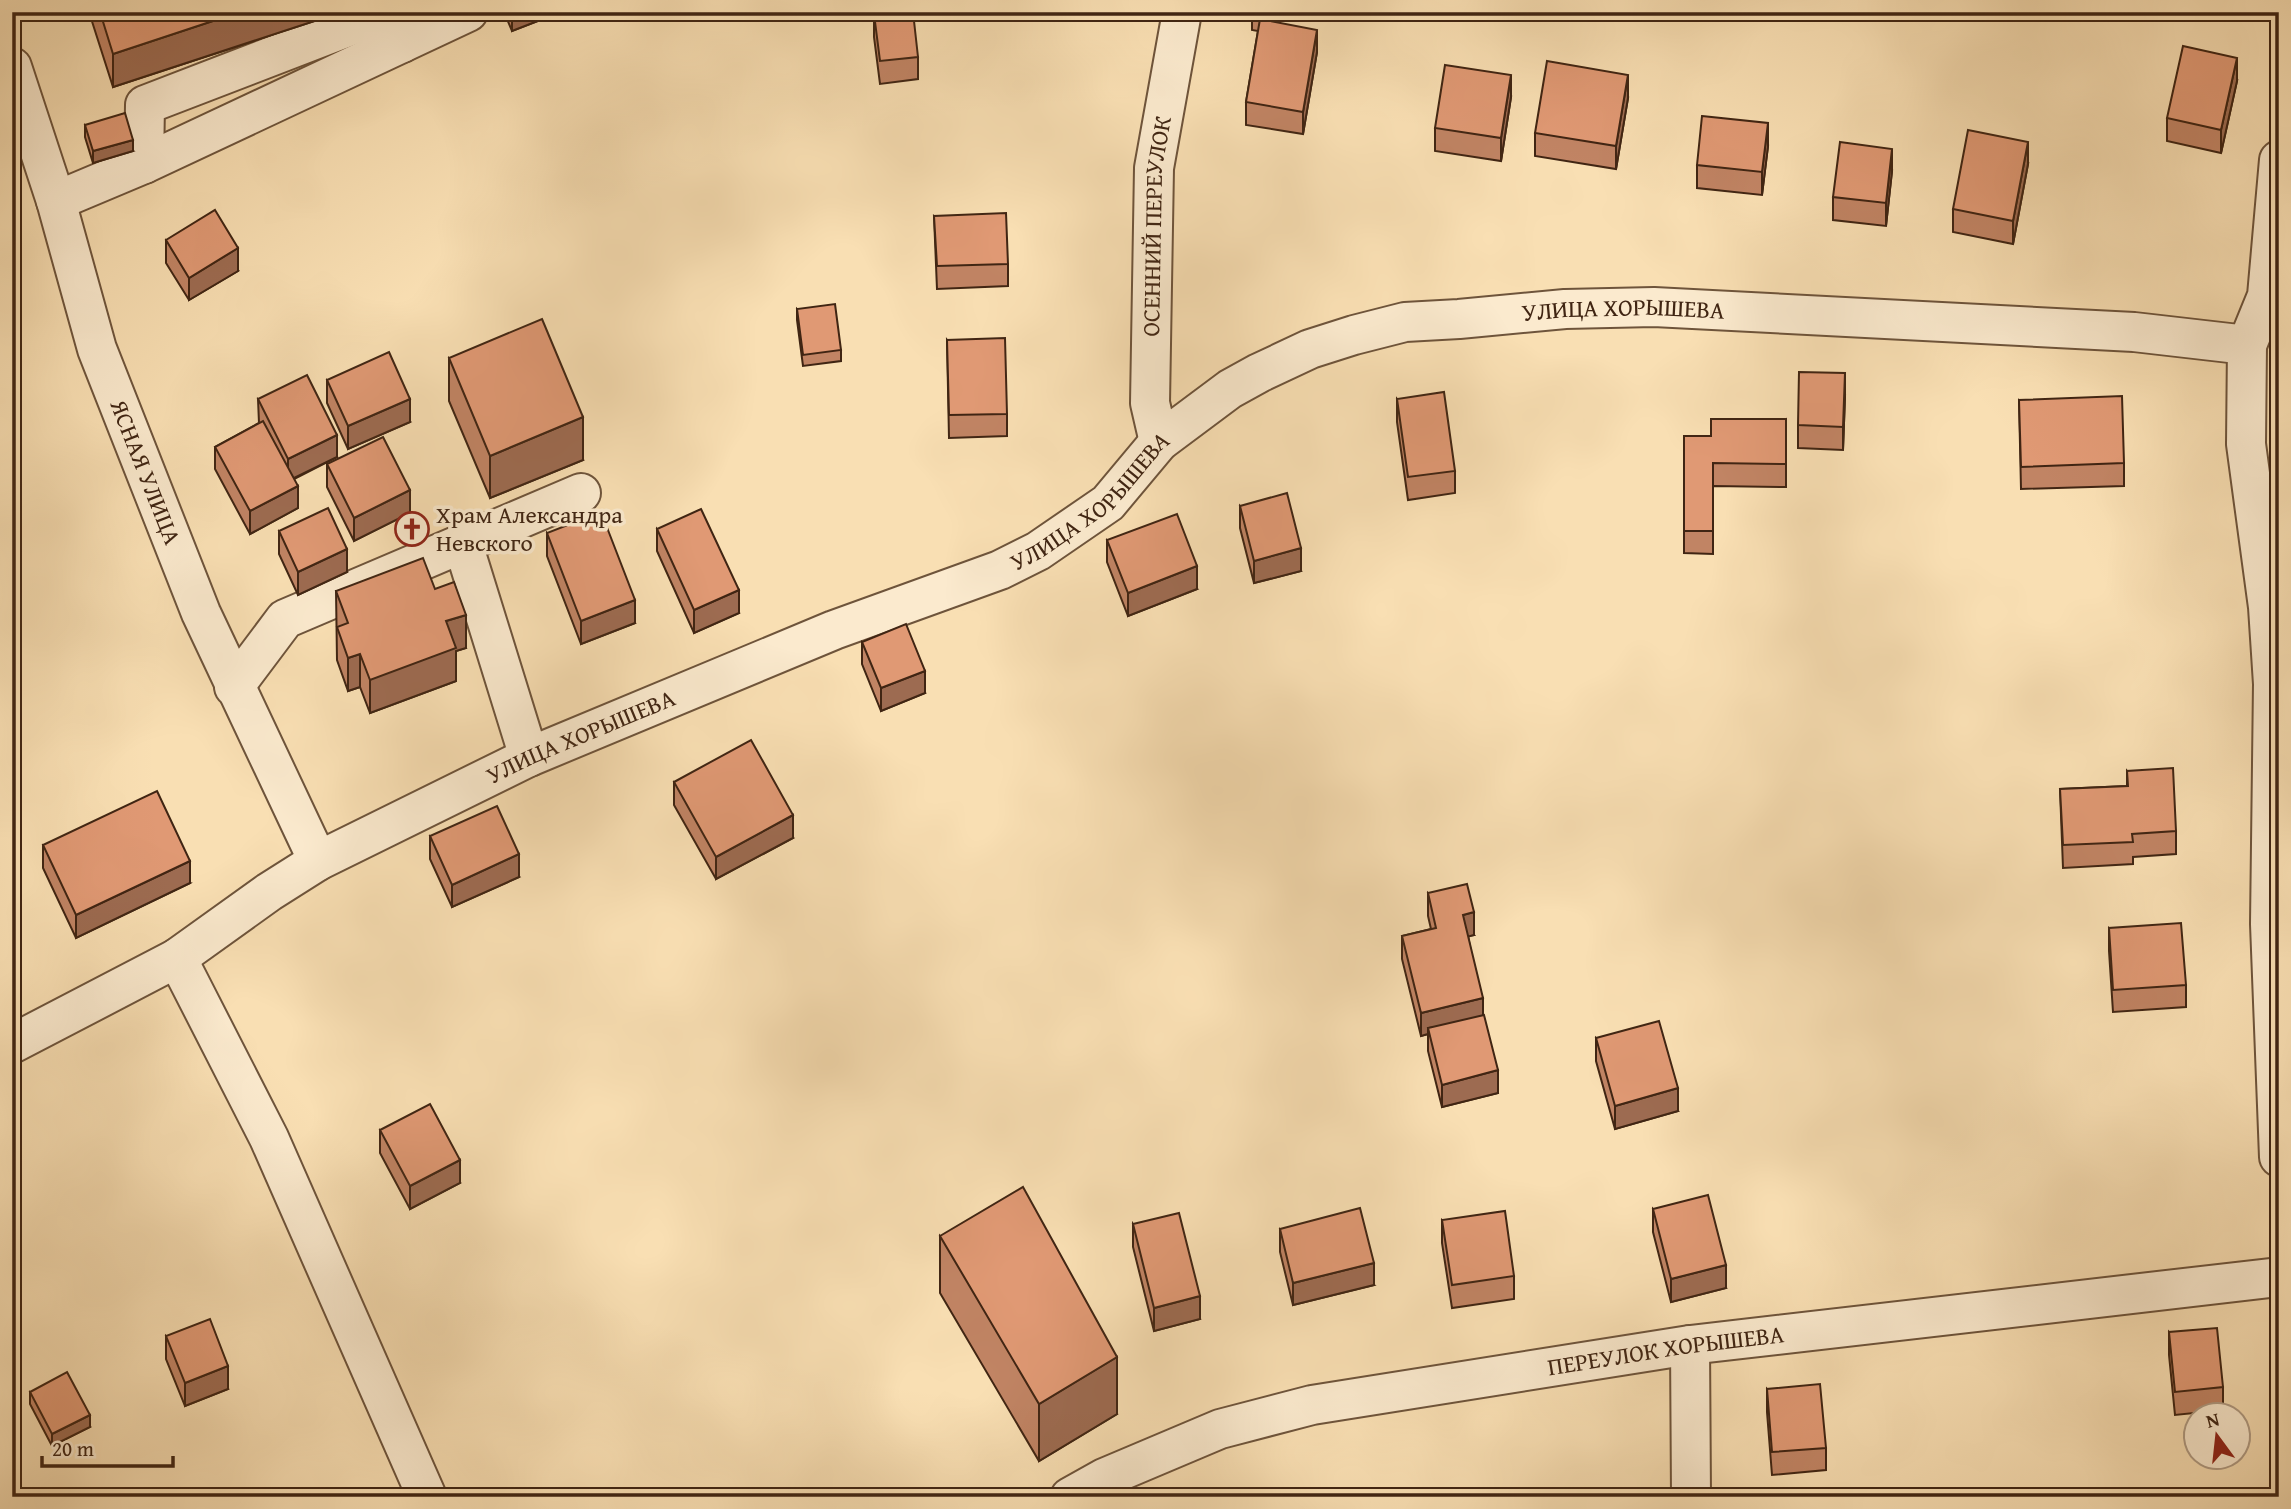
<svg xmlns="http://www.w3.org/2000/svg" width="2291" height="1509" viewBox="0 0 2291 1509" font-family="'Gentium Book Plus',serif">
	<rect width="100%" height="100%" fill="#f9dfb3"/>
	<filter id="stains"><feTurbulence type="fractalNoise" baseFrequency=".00286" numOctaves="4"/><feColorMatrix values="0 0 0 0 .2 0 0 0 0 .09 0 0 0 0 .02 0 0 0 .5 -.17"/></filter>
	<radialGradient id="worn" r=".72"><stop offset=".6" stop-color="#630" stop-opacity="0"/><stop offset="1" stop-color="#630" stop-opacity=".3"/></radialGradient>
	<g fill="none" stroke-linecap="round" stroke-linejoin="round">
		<g stroke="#6e543b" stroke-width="42">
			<g id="minor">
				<path id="s1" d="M12 67 56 201 97 349 201 613 318 861"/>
				<path d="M2279 160 2267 296 2247 345 2246 444 2268 607 2273 684 2270 924 2279 1157"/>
				<path d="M144 164 145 105 379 15 402 43"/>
				<path d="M56 201 144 164 468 12"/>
				<path id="s2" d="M1159 442 1150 403 1154 168 1182 12"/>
				<path d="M463 544 529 757"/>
				<path d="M234 687 285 619 581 493"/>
				<path d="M177 958 269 1138 427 1497"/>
				<path id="s3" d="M12 1044 177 958 269 892 318 861 529 757 834 630 1000 570 1038 551 1108 503 1159 442 1230 389 1259 373 1310 349 1354 335 1405 322 1459 319 1565 309 1654 307 2134 332 2247 345"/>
				<path d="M1690 1345 1691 1497"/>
				<path id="s4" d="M1070 1497 1104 1478 1220 1429 1312 1405 1690 1345 2279 1277"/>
			</g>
		</g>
		<use href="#minor" stroke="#fbeace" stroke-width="38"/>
	</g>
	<g fill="#c18464" stroke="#402513" stroke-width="2">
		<path d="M89 12H342L113 87Z"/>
		<path d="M504 12H548V17L512 31Z"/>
		<path d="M1252 12H1281L1280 23 1317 52 1303 134 1246 125V102L1258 31 1252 30Z"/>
		<path d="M874 14 918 57V79L880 84 874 37Z"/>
		<path d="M2237 81 2221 153 2167 141V118Z"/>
		<path d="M1511 97 1501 161 1435 151V128Z"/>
		<path d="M1628 98 1616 169 1535 156V133Z"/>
		<path d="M85 125 133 151 93 163 85 137Z"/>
		<path d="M1768 146 1762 195 1697 188V165Z"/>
		<path d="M2028 164 2013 244 1953 232V209Z"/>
		<path d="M1892 171 1886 226 1833 220V197Z"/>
		<path d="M934 216 1008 264V286L937 289Z"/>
		<path d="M166 240 238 271 189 300 166 263Z"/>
		<path d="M797 309 841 350V361L803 366 797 320Z"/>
		<path d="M947 340 1007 414V436L949 438Z"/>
		<path d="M449 358 583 460 490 498 449 401Z"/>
		<path d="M327 380 410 422 348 449 327 403Z"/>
		<path d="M1845 396 1843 450 1798 448V425Z"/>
		<path d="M258 399 337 457 294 479 298 508 250 534 215 469V447L259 423Z"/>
		<path d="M1397 399 1455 471V493L1408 500 1397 422Z"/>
		<path d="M2019 400 2124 463V486L2021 489Z"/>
		<path d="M1786 419V487L1713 486V554L1684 553V436H1711Z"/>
		<path d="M327 464 410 513 354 541 327 487Z"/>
		<path d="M1240 506 1301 571 1254 583 1240 528Z"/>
		<path d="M657 529 739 613 694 633 657 551Z"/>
		<path d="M279 531 347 572 298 595 279 554Z"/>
		<path d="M547 533 635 623 581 644 547 556Z"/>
		<path d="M1107 540 1197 589 1128 616 1107 562Z"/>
		<path d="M435 589 466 648 456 651V681L370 713 360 687 348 691 337 660 336 591Z"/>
		<path d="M862 642 925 693 881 711 862 664Z"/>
		<path d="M2127 771 2176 831V854L2133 857V864L2063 868 2060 789 2127 786Z"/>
		<path d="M674 782 793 838 716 879 674 805Z"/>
		<path d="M430 836 519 877 452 907 430 859Z"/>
		<path d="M43 845 190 883 76 938 43 868Z"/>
		<path d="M1428 893 1474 935 1468 936 1498 1093 1442 1107 1428 1051V1034L1421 1036 1402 959V936L1431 929 1428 916Z"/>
		<path d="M2109 928 2186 985V1007L2113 1012 2109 951Z"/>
		<path d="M1596 1038 1678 1111 1615 1129 1596 1061Z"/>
		<path d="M380 1130 460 1183 410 1209 380 1153Z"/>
		<path d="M1653 1209 1726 1288 1671 1302 1653 1232Z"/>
		<path d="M1442 1220 1514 1276V1299L1452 1308 1442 1243Z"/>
		<path d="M1133 1224 1200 1319 1154 1331 1133 1247Z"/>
		<path d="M1280 1229 1374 1285 1293 1305 1280 1252Z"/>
		<path d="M940 1236 1117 1414 1039 1461 940 1293Z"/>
		<path d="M2169 1332 2223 1387V1410L2175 1415 2169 1355Z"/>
		<path d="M166 1336 228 1389 185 1406 166 1359Z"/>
		<path d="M1767 1389 1826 1448V1470L1772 1475 1767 1412Z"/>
		<path d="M30 1392 90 1427 52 1446 30 1404Z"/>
	</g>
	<g fill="#9d6b51" stroke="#402513" stroke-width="2">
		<path d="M240 12H342L113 87V54Z"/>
		<path d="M530 12H548V17L512 31V19Z"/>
		<path d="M1278 12H1281L1278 33Z"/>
		<path d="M1317 30V52L1303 134V112Z"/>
		<path d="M2237 58V81L2221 153V130Z"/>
		<path d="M1511 75V97L1501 161V138Z"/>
		<path d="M1628 75V98L1616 169V146Z"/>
		<path d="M1768 123V146L1762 195V172Z"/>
		<path d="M133 140V151L93 163V151Z"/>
		<path d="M2028 142V164L2013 244V221Z"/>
		<path d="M1892 149V171L1886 226V203Z"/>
		<path d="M238 248V271L189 300V278Z"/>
		<path d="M1845 373V396L1843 450V427Z"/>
		<path d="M410 399V422L348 449V426Z"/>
		<path d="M583 417V460L490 498V456Z"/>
		<path d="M337 435V457L288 481V459Z"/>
		<path d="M298 486V508L250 534V511Z"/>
		<path d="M410 490V513L354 541V518Z"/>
		<path d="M1301 548V571L1254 583V561Z"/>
		<path d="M347 549V572L298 595V572Z"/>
		<path d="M1197 566V589L1128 616V593Z"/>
		<path d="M739 590V613L694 633V610Z"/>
		<path d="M635 600V623L581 644V621Z"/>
		<path d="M466 615V648L456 651V681L370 713V680L446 621Z"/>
		<path d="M360 654V687L348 691V658Z"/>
		<path d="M925 671V693L881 711V688Z"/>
		<path d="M793 815V838L716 879V857Z"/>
		<path d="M519 854V877L452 907V885Z"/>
		<path d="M190 861V883L76 938V915Z"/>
		<path d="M1474 912V935L1463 938V915Z"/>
		<path d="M1483 998V1020L1428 1028V1034L1421 1036V1013Z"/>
		<path d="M1498 1070V1093L1442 1107V1085Z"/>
		<path d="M1678 1088V1111L1615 1129V1106Z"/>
		<path d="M460 1160V1183L410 1209V1186Z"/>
		<path d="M1374 1263V1285L1293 1305V1283Z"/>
		<path d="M1726 1265V1288L1671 1302V1279Z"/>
		<path d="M1200 1296V1319L1154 1331V1308Z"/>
		<path d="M1117 1357V1414L1039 1461V1404Z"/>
		<path d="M228 1366V1389L185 1406V1383Z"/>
		<path d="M90 1415V1427L52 1446V1434Z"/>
	</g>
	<g fill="#e09974" stroke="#402513" stroke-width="2">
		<path d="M100 12H240L113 54Z"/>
		<path d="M509 12H530L512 19Z"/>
		<path d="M892 12H913L918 57 880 61 874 14Z"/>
		<path d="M1260 19 1317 30 1303 112 1246 102Z"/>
		<path d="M2183 46 2237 58 2221 130 2167 118Z"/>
		<path d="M1547 61 1628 75 1616 146 1535 133Z"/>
		<path d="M1445 65 1511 75 1501 138 1435 128Z"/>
		<path d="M125 113 133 140 93 151 85 125Z"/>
		<path d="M1702 116 1768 123 1762 172 1697 165Z"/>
		<path d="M1968 130 2028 142 2013 221 1953 209Z"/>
		<path d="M1840 142 1892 149 1886 203 1833 197Z"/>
		<path d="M215 210 238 248 189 278 166 240Z"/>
		<path d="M1006 213 1008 264 937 266 934 216Z"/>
		<path d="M835 304 841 350 803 355 797 309Z"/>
		<path d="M542 319 583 417 490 456 449 358Z"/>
		<path d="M1005 338 1007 414 949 415 947 340Z"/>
		<path d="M389 352 410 399 348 426 327 380Z"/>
		<path d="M1799 372 1845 373 1843 427 1798 425Z"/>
		<path d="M307 375 337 435 288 459 258 399Z"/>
		<path d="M1444 392 1455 471 1408 477 1397 399Z"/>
		<path d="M2122 396 2124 463 2021 467 2019 400Z"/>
		<path d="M1711 419H1786V464L1713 463V531H1684V436H1711Z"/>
		<path d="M263 421 298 486 250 511 215 447Z"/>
		<path d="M383 437 410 490 354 518 327 464Z"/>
		<path d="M1287 493 1301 548 1254 561 1240 506Z"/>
		<path d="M328 508 347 549 298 572 279 531Z"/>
		<path d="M701 509 739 590 694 610 657 529Z"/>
		<path d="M601 512 635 600 581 621 547 533Z"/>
		<path d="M1177 514 1197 566 1128 593 1107 540Z"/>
		<path d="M423 558 435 589 454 582 466 615 446 621 456 648 370 680 360 654 348 658 337 627 348 623 336 591Z"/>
		<path d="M906 624 925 671 881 688 862 642Z"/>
		<path d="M751 740 793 815 716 857 674 782Z"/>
		<path d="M2173 768 2176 831 2132 834 2133 842 2063 845 2060 789 2128 786 2127 771Z"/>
		<path d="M157 791 190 861 76 915 43 845Z"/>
		<path d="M497 806 519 854 452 885 430 836Z"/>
		<path d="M1467 884 1474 912 1463 915 1483 998 1421 1013 1402 936 1436 928 1428 893Z"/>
		<path d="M2181 923 2186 985 2113 990 2109 928Z"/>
		<path d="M1484 1015 1498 1070 1442 1085 1428 1028Z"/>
		<path d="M1659 1021 1678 1088 1615 1106 1596 1038Z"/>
		<path d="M430 1104 460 1160 410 1186 380 1130Z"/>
		<path d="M1023 1187 1117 1357 1039 1404 940 1236Z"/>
		<path d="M1708 1195 1726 1265 1671 1279 1653 1209Z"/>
		<path d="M1360 1208 1374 1263 1293 1283 1280 1229Z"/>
		<path d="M1505 1211 1514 1276 1452 1285 1442 1220Z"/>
		<path d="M1179 1213 1200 1296 1154 1308 1133 1224Z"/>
		<path d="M210 1319 228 1366 185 1383 166 1336Z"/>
		<path d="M2217 1328 2223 1387 2175 1392 2169 1332Z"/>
		<path d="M67 1372 90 1415 52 1434 30 1392Z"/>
		<path d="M1820 1384 1826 1448 1772 1452 1767 1389Z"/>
	</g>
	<defs>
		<g id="church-ring" transform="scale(1.75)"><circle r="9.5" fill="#fbeace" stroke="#8f2418" stroke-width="1.5"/><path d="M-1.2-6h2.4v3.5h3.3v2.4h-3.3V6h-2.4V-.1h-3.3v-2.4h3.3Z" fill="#8f2418"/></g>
	</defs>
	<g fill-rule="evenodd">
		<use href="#church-ring" x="412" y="529"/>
	</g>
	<g text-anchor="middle" stroke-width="7" stroke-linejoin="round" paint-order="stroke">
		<g font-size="24" fill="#402513" stroke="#fbeace">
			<text dy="8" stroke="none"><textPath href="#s2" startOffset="217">ОСЕННИЙ ПЕРЕУЛОК</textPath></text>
			<text dy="8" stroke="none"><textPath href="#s3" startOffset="1802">УЛИЦА ХОРЫШЕВА</textPath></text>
			<text dy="8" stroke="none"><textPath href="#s1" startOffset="427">ЯСНАЯ УЛИЦА</textPath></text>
			<text dy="8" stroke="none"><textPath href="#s3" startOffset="1214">УЛИЦА ХОРЫШЕВА</textPath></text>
			<text dy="8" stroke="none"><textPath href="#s3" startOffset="648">УЛИЦА ХОРЫШЕВА</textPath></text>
			<text dy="8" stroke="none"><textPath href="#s4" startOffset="618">ПЕРЕУЛОК ХОРЫШЕВА</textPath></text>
		</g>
		<g font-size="24" fill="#402513" stroke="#fbeace" text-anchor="start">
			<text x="436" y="523">Храм Александра<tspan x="436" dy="28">Невского</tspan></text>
		</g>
	</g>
	<rect width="2291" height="1509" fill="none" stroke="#f9dfb3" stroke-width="42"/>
	<rect x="14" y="14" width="2263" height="1481" fill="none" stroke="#402513" stroke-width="3.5"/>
	<rect x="21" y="21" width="2249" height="1467" fill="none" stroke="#402513" stroke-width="2"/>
	<g transform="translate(2217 1436) rotate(345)"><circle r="33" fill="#fbeace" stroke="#b09b83" stroke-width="2"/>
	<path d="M0-5L12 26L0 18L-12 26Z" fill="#8f2418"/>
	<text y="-10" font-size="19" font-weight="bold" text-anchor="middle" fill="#402513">N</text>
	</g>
	<path d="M42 1456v10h131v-10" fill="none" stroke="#402513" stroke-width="3.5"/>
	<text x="52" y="1456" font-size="21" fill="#402513" stroke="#fbeace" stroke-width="5" paint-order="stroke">20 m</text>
	<rect width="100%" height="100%" filter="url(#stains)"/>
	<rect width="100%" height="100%" fill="url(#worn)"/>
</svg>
